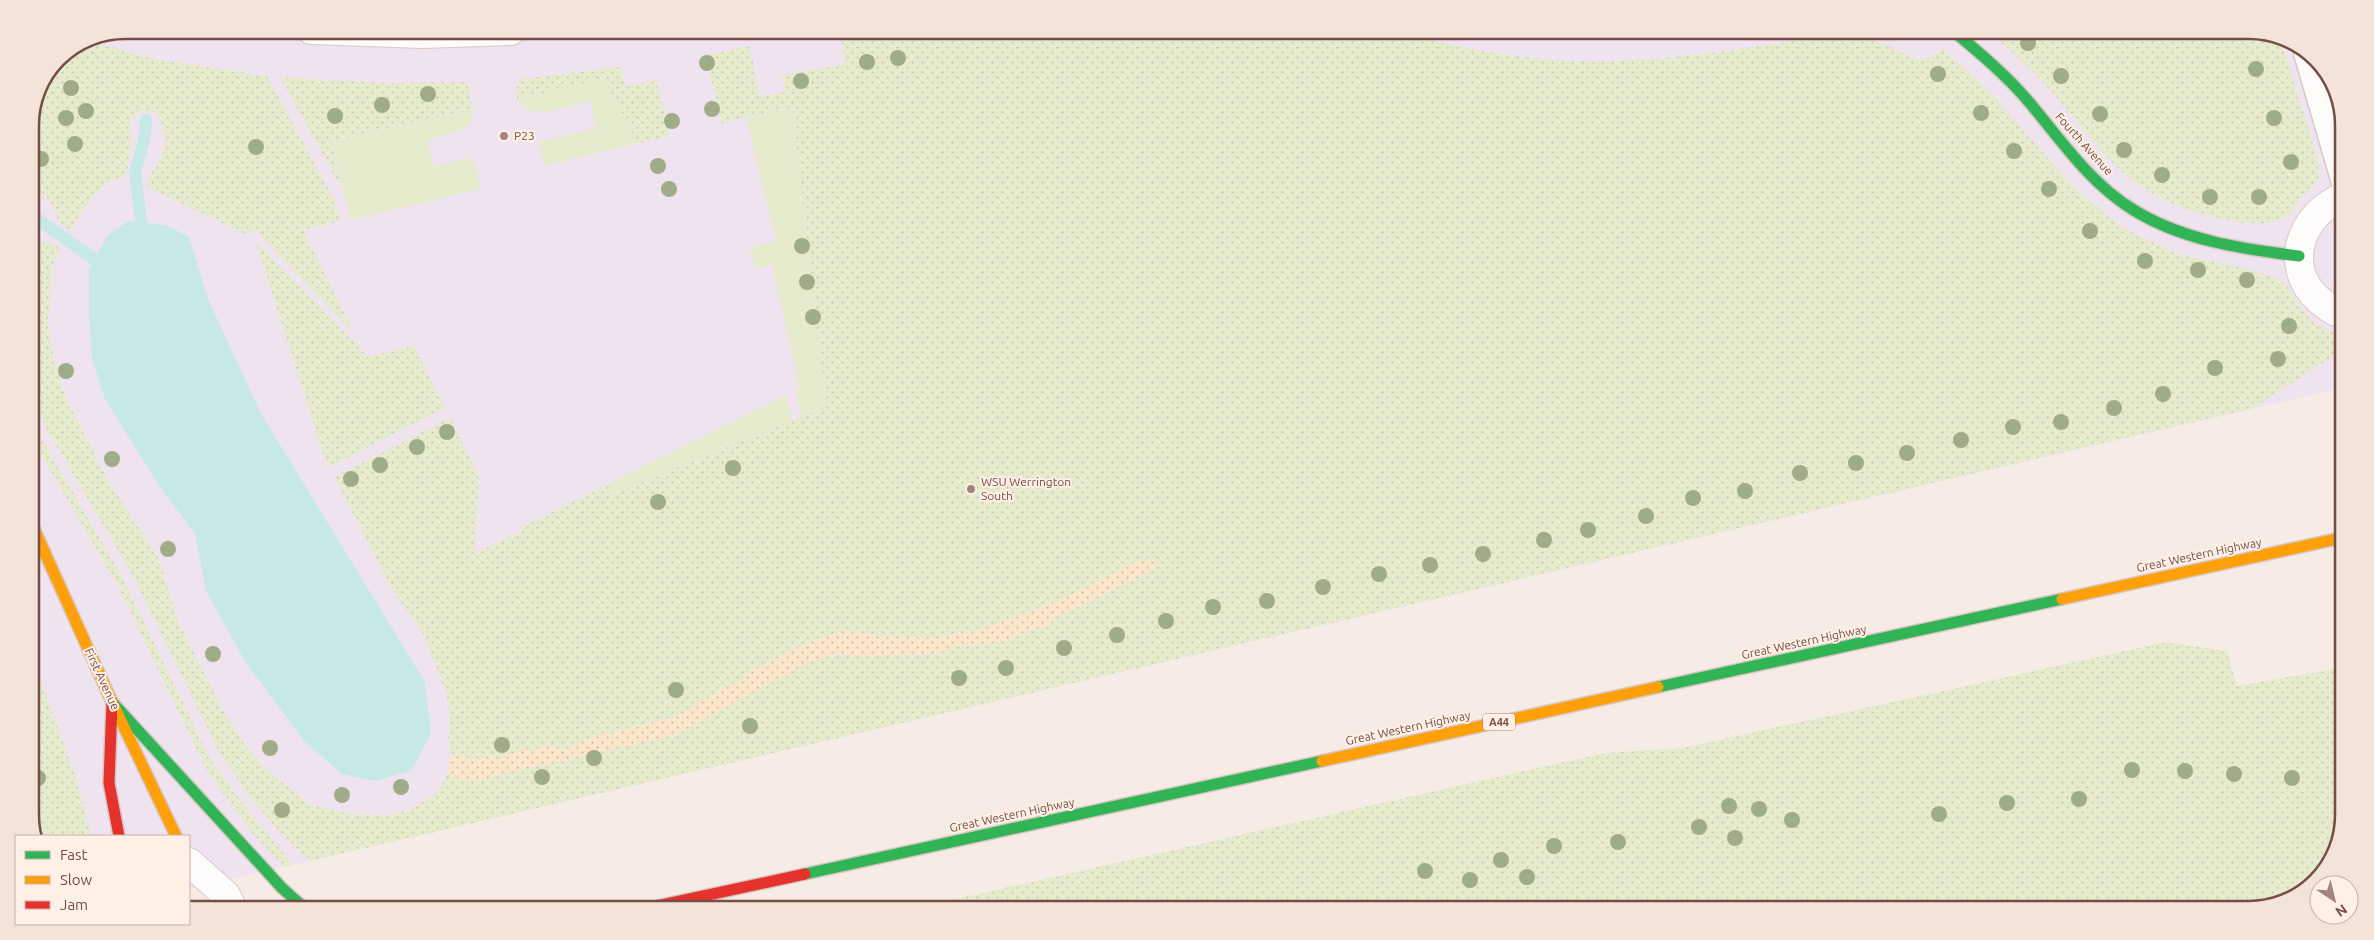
<svg xmlns="http://www.w3.org/2000/svg" width="2374" height="940" viewBox="0 0 2374 940" font-family="Ubuntu,sans-serif">
	<defs>
		<pattern id="grass-dots" width="8" height="8" patternUnits="userSpaceOnUse" patternTransform="scale(1.25)"><rect width="8" height="8" fill="#e6ebce"/><path d="M2 2h.1M6 6h.1" fill="none" stroke="#c9cbb2" stroke-width="1.8" stroke-linecap="round"/></pattern>
		<pattern id="sand-dots" width="8" height="8" patternUnits="userSpaceOnUse" patternTransform="scale(1.25)"><rect width="8" height="8" fill="#fbe6cc"/><path d="M2 2h.1M6 6h.1" fill="none" stroke="#d0bda7" stroke-width="1.8" stroke-linecap="round"/></pattern>
	</defs>
	<rect width="100%" height="100%" fill="#f7ece5"/>
	<path fill="#efe3f0" d="M125 30 2280 35 2325 67 2344 119 2342 388 189 889V836H36L30 821V119L58 58 89 37Z"/>
	<g fill="url(#grass-dots)">
		<path d="M857 32 1406 33C1474 53 1546 63 1616 61 1692 58 1768 44 1842 34 1869 35 1891 47 1915 59 1928 60 1932 57 1941 49L1976 78 1999 102 2073 187 2119 226 2180 255 2242 267 2277 278 2288 287 2305 313 2315 324 2342 336V350L2254 408 310 861 275 827 252 800 219 752 133 576 42 421 30 380V242L43 243 47 240 60 249 52 266 48 324 54 360 66 399 110 484 158 557 179 624 225 714 244 744 268 771 311 805 351 814 385 816 407 811 436 794 448 774 469 781 674 735 807 663C824 657 839 652 857 656L939 654 951 646H968L1010 638 1034 628 1046 627 1060 615 1156 569 1139 561 1058 601 984 629 932 638 875 636 854 631 833 634 789 651 761 667 750 670 742 681 717 692 676 717 594 737C585 743 577 742 568 749L545 745 535 751 527 750 496 758 489 756 473 760 451 754 448 737 450 723 447 695 423 633 393 591 334 477 450 418 479 476 475 553 522 531 520 528 608 484 612 494 826 407 792 107 721 123 706 55 750 46 759 97 785 91 782 75 845 64 840 34Z"/>
		<path d="M1992 34 2280 35 2318 161 2319 180C2314 185 2308 190 2303 196 2298 201 2295 210 2290 214 2274 226 2249 224 2231 221 2192 214 2151 199 2122 172 2096 148 2077 121 2054 95 2035 73 2014 53 1992 34Z"/>
		<path d="M85 40 155 59 267 76 334 199 340 221 303 230 354 333 255 230 245 234 147 187C147 172 160 166 163 152 166 140 164 120 154 112L141 111 131 119 129 126 131 135V151L126 176C94 184 87 205 70 231L56 220 58 215C52 203 44 191 30 187V119L58 58Z"/>
		<path d="M620 67 625 87 656 80 670 136 638 143 603 80 517 99V87L520 79Z"/>
		<path d="M280 77 387 83 467 82 473 109 332 141 341 188Z"/>
		<path d="M256 242 368 356 414 346 445 408 329 467 323 454Z"/>
		<path d="M30 419 121 575 209 757 230 787 293 865 284 867 253 834 207 771 120 590 38 449 30 433Z"/>
		<path d="M2166 642 2227 651 2237 686 2340 668 2339 846 2307 891 2249 910 920 907 1604 753 1682 748Z"/>
		<path d="M30 651 77 781 91 836H36L30 822Z"/>
	</g>
	<path fill="url(#sand-dots)" d="M1139 561H1152L1156 569 1060 615 1046 627 1034 628 1010 638 985 644 952 646 939 654 857 656C839 652 824 657 807 663L674 735 469 781 448 774 451 754 473 760 489 756 496 758 527 750 535 751 545 745 568 749C577 743 585 743 594 737L676 717 717 692 742 681 750 670 761 667 789 651 833 634 854 631 875 636 932 638 984 629 1058 601Z"/>
	<g fill="#e6ebce">
		<path d="M603 79 638 143 544 166 538 142 596 128 590 101C570 104 528 125 517 99Z"/>
		<path d="M792 107 826 407 802 417 795 390 799 388 772 264 756 270 750 248 776 240 746 117Z"/>
		<path d="M473 109 471 123 460 131 427 140 434 166 473 157 481 189 350 220 332 141Z"/>
		<path d="M786 395 792 421 611 494 608 484Z"/>
	</g>
	<path fill="#c7e9e5" d="M128 221 166 225 189 237 208 299 260 412 425 682 431 734 411 771 375 781 342 774 304 741 246 663 206 591 195 534 160 487 105 399 92 359 89 315V269L108 235Z"/>
	<g fill="none" stroke-linecap="round" stroke-linejoin="round">
		<g stroke="#c7e9e5" stroke-width="12">
			<path d="M30 214 94 259"/>
			<path d="M141 222 135 172 144 140 146 120"/>
		</g>
		<g stroke="#d8c9c4" stroke-width="25">
			<path id="lane" d="M2305 53 2343 183"/>
		</g>
		<g stroke="#d8c9c4" stroke-width="30">
			<g id="street">
				<path d="M311 30 423 34 511 31"/>
				<path d="M2342 314C2334 312 2326 306 2319 300 2282 267 2300 214 2343 197"/>
				<path d="M189 862 226 895 231 905"/>
			</g>
		</g>
		<g stroke="#d7c7c2" stroke-width="14">
			<g id="fast">
				<path d="M1957 34C1982 55 2008 77 2029 102 2061 140 2089 182 2132 209 2181 240 2242 249 2299 256"/>
				<path d="M1658 687 2062 599"/>
				<path d="M112 702 282 888 301 905"/>
				<path d="M805 874 1322 761"/>
			</g>
		</g>
		<g stroke="#d7c7c2" stroke-width="14">
			<g id="slow">
				<path d="M30 520 112 702 176 836"/>
				<path d="M2062 599 2341 538"/>
				<path d="M1322 761 1658 687"/>
			</g>
		</g>
		<g stroke="#d7c7c2" stroke-width="14">
			<g id="jam">
				<path d="M112 702 109 783 119 836"/>
				<path d="M657 906 805 874"/>
			</g>
		</g>
		<use href="#lane" stroke="#fefcfb" stroke-width="22"/>
		<use href="#street" stroke="#fefcfb" stroke-width="28"/>
		<use href="#fast" stroke="#30b455" stroke-width="11"/>
		<use href="#slow" stroke="#ff9f0a" stroke-width="11"/>
		<use href="#jam" stroke="#e5322d" stroke-width="11"/>
	</g>
	<g fill="#a0ab87">
		<circle cx="2028" cy="43" r="8"/>
		<circle cx="898" cy="58" r="8"/>
		<circle cx="867" cy="62" r="8"/>
		<circle cx="707" cy="63" r="8"/>
		<circle cx="2256" cy="69" r="8"/>
		<circle cx="1938" cy="74" r="8"/>
		<circle cx="2061" cy="76" r="8"/>
		<circle cx="801" cy="81" r="8"/>
		<circle cx="71" cy="88" r="8"/>
		<circle cx="428" cy="94" r="8"/>
		<circle cx="382" cy="105" r="8"/>
		<circle cx="712" cy="109" r="8"/>
		<circle cx="86" cy="111" r="8"/>
		<circle cx="1981" cy="113" r="8"/>
		<circle cx="2100" cy="114" r="8"/>
		<circle cx="335" cy="116" r="8"/>
		<circle cx="66" cy="118" r="8"/>
		<circle cx="2274" cy="118" r="8"/>
		<circle cx="672" cy="121" r="8"/>
		<circle cx="75" cy="144" r="8"/>
		<circle cx="256" cy="147" r="8"/>
		<circle cx="2124" cy="150" r="8"/>
		<circle cx="2014" cy="151" r="8"/>
		<circle cx="41" cy="159" r="8"/>
		<circle cx="2291" cy="162" r="8"/>
		<circle cx="658" cy="166" r="8"/>
		<circle cx="2162" cy="175" r="8"/>
		<circle cx="669" cy="189" r="8"/>
		<circle cx="2049" cy="189" r="8"/>
		<circle cx="2210" cy="197" r="8"/>
		<circle cx="2259" cy="197" r="8"/>
		<circle cx="2090" cy="231" r="8"/>
		<circle cx="802" cy="246" r="8"/>
		<circle cx="2145" cy="261" r="8"/>
		<circle cx="2198" cy="270" r="8"/>
		<circle cx="2247" cy="280" r="8"/>
		<circle cx="807" cy="282" r="8"/>
		<circle cx="813" cy="317" r="8"/>
		<circle cx="2289" cy="326" r="8"/>
		<circle cx="2278" cy="359" r="8"/>
		<circle cx="2215" cy="368" r="8"/>
		<circle cx="66" cy="371" r="8"/>
		<circle cx="2163" cy="394" r="8"/>
		<circle cx="2114" cy="408" r="8"/>
		<circle cx="2061" cy="422" r="8"/>
		<circle cx="2013" cy="427" r="8"/>
		<circle cx="447" cy="432" r="8"/>
		<circle cx="1961" cy="440" r="8"/>
		<circle cx="417" cy="447" r="8"/>
		<circle cx="1907" cy="453" r="8"/>
		<circle cx="112" cy="459" r="8"/>
		<circle cx="1856" cy="463" r="8"/>
		<circle cx="380" cy="465" r="8"/>
		<circle cx="733" cy="468" r="8"/>
		<circle cx="1800" cy="473" r="8"/>
		<circle cx="351" cy="479" r="8"/>
		<circle cx="1745" cy="491" r="8"/>
		<circle cx="1693" cy="498" r="8"/>
		<circle cx="658" cy="502" r="8"/>
		<circle cx="1646" cy="516" r="8"/>
		<circle cx="1588" cy="530" r="8"/>
		<circle cx="1544" cy="540" r="8"/>
		<circle cx="168" cy="549" r="8"/>
		<circle cx="1483" cy="554" r="8"/>
		<circle cx="1430" cy="565" r="8"/>
		<circle cx="1379" cy="574" r="8"/>
		<circle cx="1323" cy="587" r="8"/>
		<circle cx="1267" cy="601" r="8"/>
		<circle cx="1213" cy="607" r="8"/>
		<circle cx="1166" cy="621" r="8"/>
		<circle cx="1117" cy="635" r="8"/>
		<circle cx="1064" cy="648" r="8"/>
		<circle cx="213" cy="654" r="8"/>
		<circle cx="1006" cy="668" r="8"/>
		<circle cx="959" cy="678" r="8"/>
		<circle cx="676" cy="690" r="8"/>
		<circle cx="750" cy="726" r="8"/>
		<circle cx="502" cy="745" r="8"/>
		<circle cx="270" cy="748" r="8"/>
		<circle cx="594" cy="758" r="8"/>
		<circle cx="2132" cy="770" r="8"/>
		<circle cx="2185" cy="771" r="8"/>
		<circle cx="2234" cy="774" r="8"/>
		<circle cx="542" cy="777" r="8"/>
		<circle cx="38" cy="778" r="8"/>
		<circle cx="2292" cy="778" r="8"/>
		<circle cx="401" cy="787" r="8"/>
		<circle cx="342" cy="795" r="8"/>
		<circle cx="2079" cy="799" r="8"/>
		<circle cx="2007" cy="803" r="8"/>
		<circle cx="1729" cy="806" r="8"/>
		<circle cx="1759" cy="809" r="8"/>
		<circle cx="282" cy="810" r="8"/>
		<circle cx="1939" cy="814" r="8"/>
		<circle cx="1792" cy="820" r="8"/>
		<circle cx="1699" cy="827" r="8"/>
		<circle cx="1735" cy="838" r="8"/>
		<circle cx="1618" cy="842" r="8"/>
		<circle cx="1554" cy="846" r="8"/>
		<circle cx="1501" cy="860" r="8"/>
		<circle cx="1425" cy="871" r="8"/>
		<circle cx="1527" cy="877" r="8"/>
		<circle cx="1470" cy="880" r="8"/>
	</g>
	<g fill="#a2857d" stroke="#fff0e6" stroke-width="2">
		<circle cx="504" cy="136" r="5"/>
		<circle cx="971" cy="489" r="5"/>
	</g>
	<g text-anchor="middle" stroke-width="4" stroke-linejoin="round" paint-order="stroke">
		<rect fill="#fff0e6" stroke="#9e7e75" stroke-width="1" x="1483" y="713.5" width="32" height="17" rx="4"/>
		<g font-size="11" font-weight="bold" fill="#754d45">
			<text x="1499" y="726">A44</text>
		</g>
		<g font-size="12" fill="#754d45" stroke="#fff0e6" text-anchor="start">
			<text x="514" y="140">P23</text>
			<text x="981" y="486">WSU Werrington<tspan x="981" dy="14">South</tspan></text>
		</g>
		<g font-size="12" fill="#754d45" stroke="#fff0e6">
			<text transform="translate(2084 144) rotate(48)" y="4">Fourth Avenue</text>
			<text transform="translate(2199 555) rotate(-12)" y="4">Great Western Highway</text>
			<text transform="translate(1804 642) rotate(-12)" y="4">Great Western Highway</text>
			<text transform="translate(102 679) rotate(65)" y="4">First Avenue</text>
			<text transform="translate(1408 728) rotate(-12)" y="4">Great Western Highway</text>
			<text transform="translate(1012 815) rotate(-12)" y="4">Great Western Highway</text>
		</g>
	</g>
	<path d="M0 0H2374V940H0ZM125 39H2249A86 86 0 0 1 2335 125V815A86 86 0 0 1 2249 901H125A86 86 0 0 1 39 815V125A86 86 0 0 1 125 39Z" fill="#f4e3d9" fill-rule="evenodd"/>
	<path fill="none" stroke="#754d45" stroke-width="2.5" d="M125 39H2249A86 86 0 0 1 2335 125V815A86 86 0 0 1 2249 901H125A86 86 0 0 1 39 815V125A86 86 0 0 1 125 39Z"/>
	<rect x="15" y="835" width="175" height="90" fill="#fff0e6" stroke="#c8afa6"/>
	<rect x="25" y="851" width="25" height="8" fill="#30b455" stroke="#c8afa6"/>
	<text x="60" y="860" font-size="15" fill="#754d45">Fast</text>
	<rect x="25" y="876" width="25" height="8" fill="#ff9f0a" stroke="#c8afa6"/>
	<text x="60" y="885" font-size="15" fill="#754d45">Slow</text>
	<rect x="25" y="901" width="25" height="8" fill="#e5322d" stroke="#c8afa6"/>
	<text x="60" y="910" font-size="15" fill="#754d45">Jam</text>
	<g transform="translate(2334 900) rotate(145)"><circle r="24" fill="#fff0e6" stroke="#c8afa6"/>
	<path d="M0-4L9 19L0 12L-9 19Z" fill="#a2857d"/>
	<text y="-8" font-size="14" font-weight="bold" text-anchor="middle" fill="#754d45">N</text>
	</g>
</svg>
